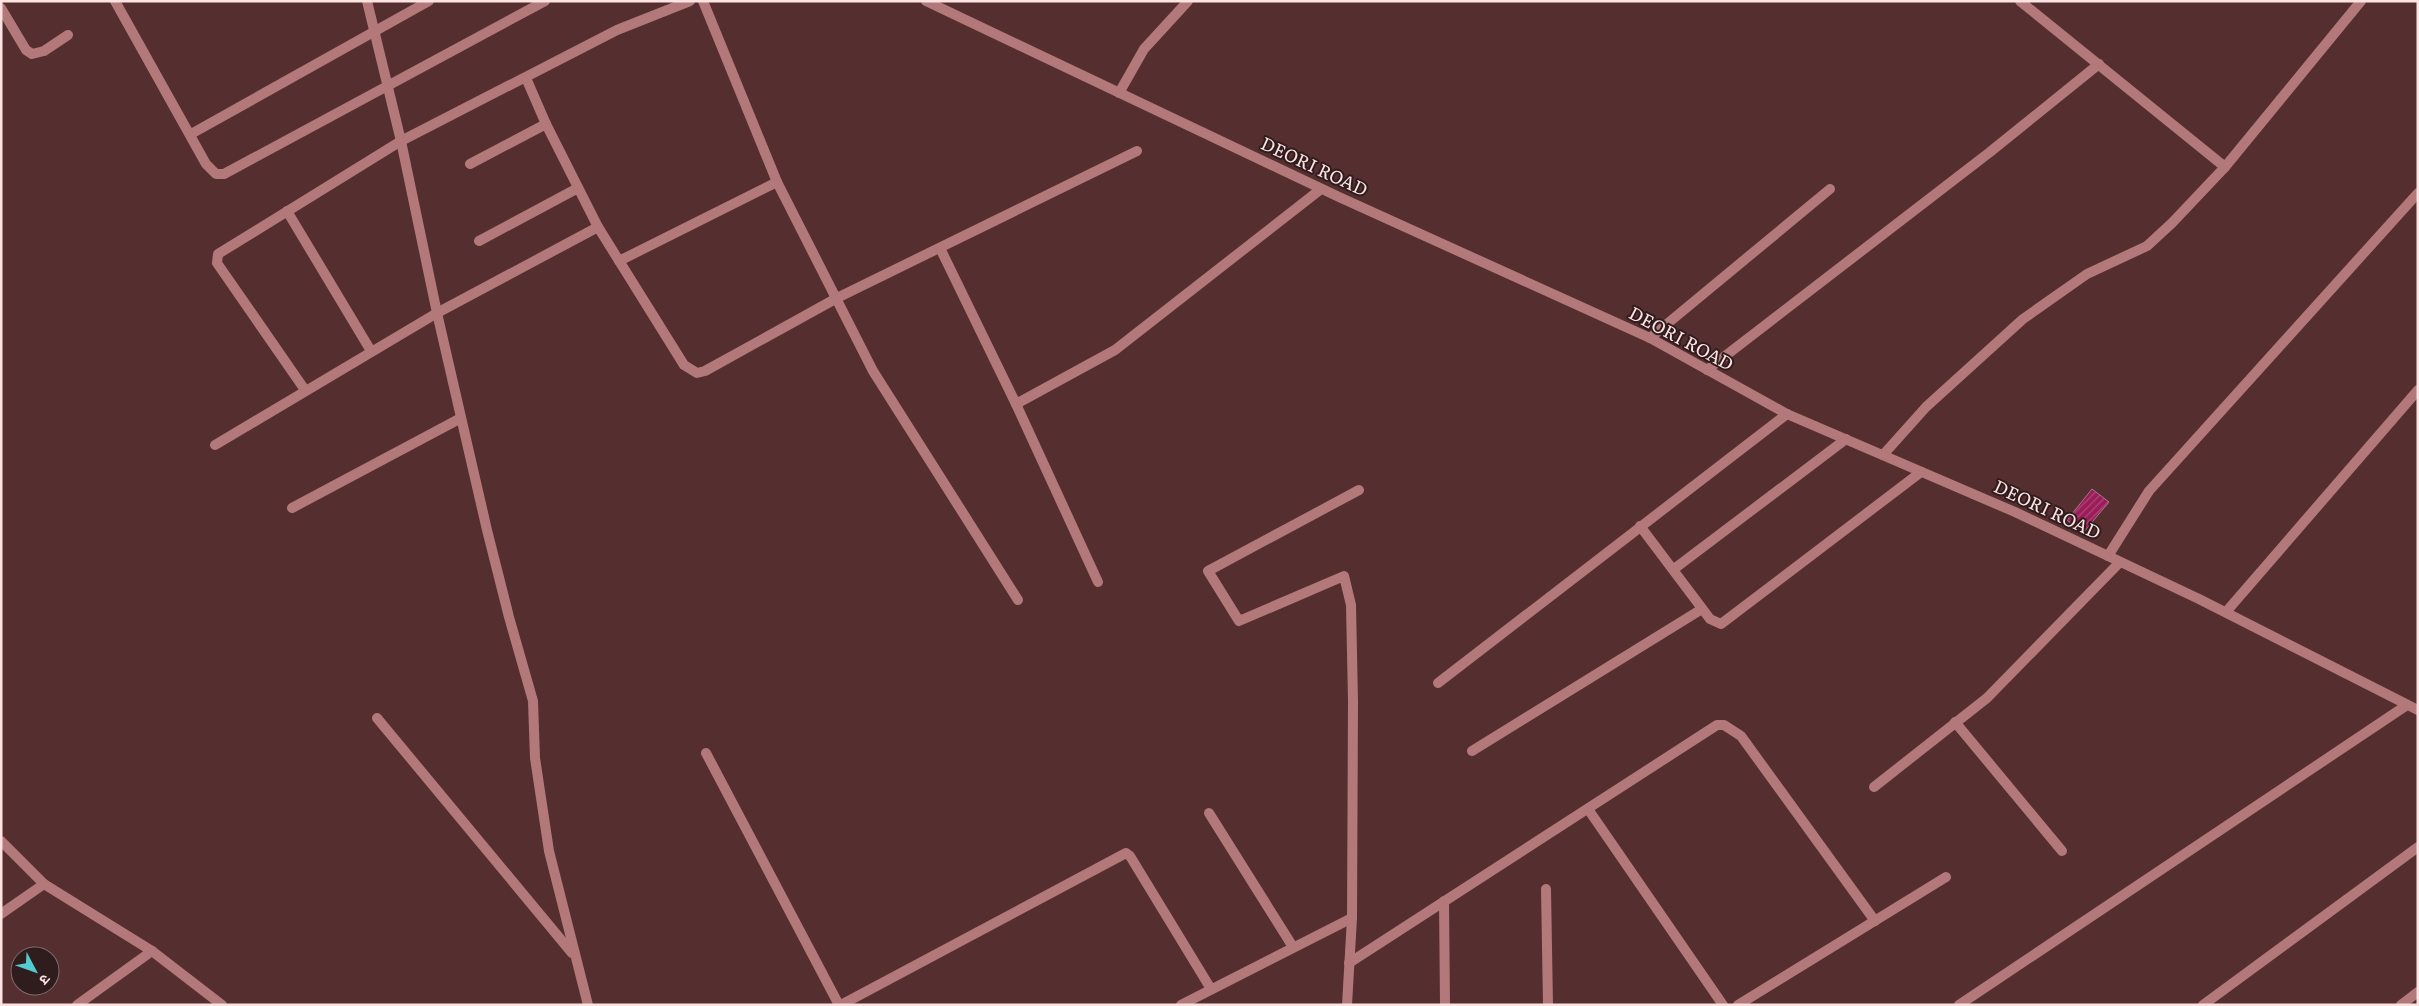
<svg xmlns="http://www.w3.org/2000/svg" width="2419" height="1006" viewBox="0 0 2419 1006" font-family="Literata,'Noto Sans Devanagari',serif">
	<defs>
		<pattern id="building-hatch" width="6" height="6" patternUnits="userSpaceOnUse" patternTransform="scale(1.25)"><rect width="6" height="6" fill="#9a1c58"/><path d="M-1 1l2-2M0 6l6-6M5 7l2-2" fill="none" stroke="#ae4878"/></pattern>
	</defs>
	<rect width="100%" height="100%" fill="#552e2f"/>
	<path fill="url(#building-hatch)" stroke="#a57987" d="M2092 489 2109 502 2083 533 2067 520Z"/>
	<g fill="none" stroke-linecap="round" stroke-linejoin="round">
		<g stroke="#b37879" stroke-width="10">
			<path d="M115 1 206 164 216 174H224L545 1"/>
			<path d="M367 1 401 141 437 313 487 530 509 617 533 701 535 758 549 851 588 1005"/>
			<path d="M703 1 777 182 873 371 1018 600"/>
			<path d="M2020 1 2225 167"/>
			<path d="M1 8 26 50 32 54 44 51 68 35"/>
			<path d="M526 78 546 124 598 227 684 365 697 373 705 371 837 298 1137 151"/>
			<path d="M1119 93 1144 49 1188 1"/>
			<path d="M191 134 429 1"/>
			<path d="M470 164 546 124"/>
			<path d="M287 211 371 351"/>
			<path d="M479 241 578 188"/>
			<path d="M940 248 1016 404 1098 582"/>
			<path d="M619 261 777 182"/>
			<path d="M1650 338 1830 189"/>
			<path d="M1707 370 1990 152 2099 64"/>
			<path d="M305 390 217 263 218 254 401 141 617 30 690 1"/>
			<path d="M1016 404 1115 350 1321 189"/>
			<path d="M215 445 437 313 598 227"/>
			<path d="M1883 455 1926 407 2023 319 2087 274 2147 246 2172 223 2225 167 2361 1"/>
			<path d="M292 508 461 418"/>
			<path d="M1640 526 1710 619 1721 624 1921 472"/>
			<path d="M2108 556 2149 491 2418 193"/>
			<path d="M1674 569 1846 439"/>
			<path d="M2226 612 2418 390"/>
			<path d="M1438 683 1787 414"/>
			<path d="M377 718 572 953"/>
			<path d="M1955 722 2062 851"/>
			<path d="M1472 751 1702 609"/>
			<path d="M706 753 839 1005"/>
			<path d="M1874 787 1987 698 2120 562"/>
			<path d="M1588 809 1723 1005"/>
			<path d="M1209 813 1293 947"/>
			<path d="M1 841 44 884 152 951 222 1005"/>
			<path d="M1546 889 1548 1005"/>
			<path d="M1444 901 1445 1005"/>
			<path d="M1 914 44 884"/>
			<path d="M1349 963 1717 725H1724L1741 736 1875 921"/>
			<path d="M77 1005 152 951"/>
			<path d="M841 1005 1126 853 1130 856 1211 989"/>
			<path d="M1181 1005 1352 918"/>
			<path d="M1347 1005 1352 918 1353 701 1351 605 1344 576 1239 621 1208 571 1359 490"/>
			<path d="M1738 1005 1946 877"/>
			<path d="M1959 1005 2407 705"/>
			<path d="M2203 1005 2418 847"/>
			<path d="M2401 1005 2418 992"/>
		</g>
		<path stroke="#b37879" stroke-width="10" d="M926 1 1339 197 1650 338 1787 414 2015 512 2199 599 2418 710"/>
	</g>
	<g text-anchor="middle" stroke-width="4" stroke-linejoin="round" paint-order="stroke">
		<g font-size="18" fill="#fee3e3" stroke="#2f1c1d">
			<text transform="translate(1314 167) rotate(25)" y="6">DEORI ROAD</text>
			<text transform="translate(1681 339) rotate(28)" y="6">DEORI ROAD</text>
			<text transform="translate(2047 510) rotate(25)" y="6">DEORI ROAD</text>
		</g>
	</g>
	<rect width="2419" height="1006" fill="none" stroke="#fee3e3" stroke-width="5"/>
	<g transform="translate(35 971) rotate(131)"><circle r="24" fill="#2f1c1d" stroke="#826c6c"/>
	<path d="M0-4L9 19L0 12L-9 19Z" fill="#52ccd0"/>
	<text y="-8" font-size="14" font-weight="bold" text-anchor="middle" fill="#fee3e3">उ</text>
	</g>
</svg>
